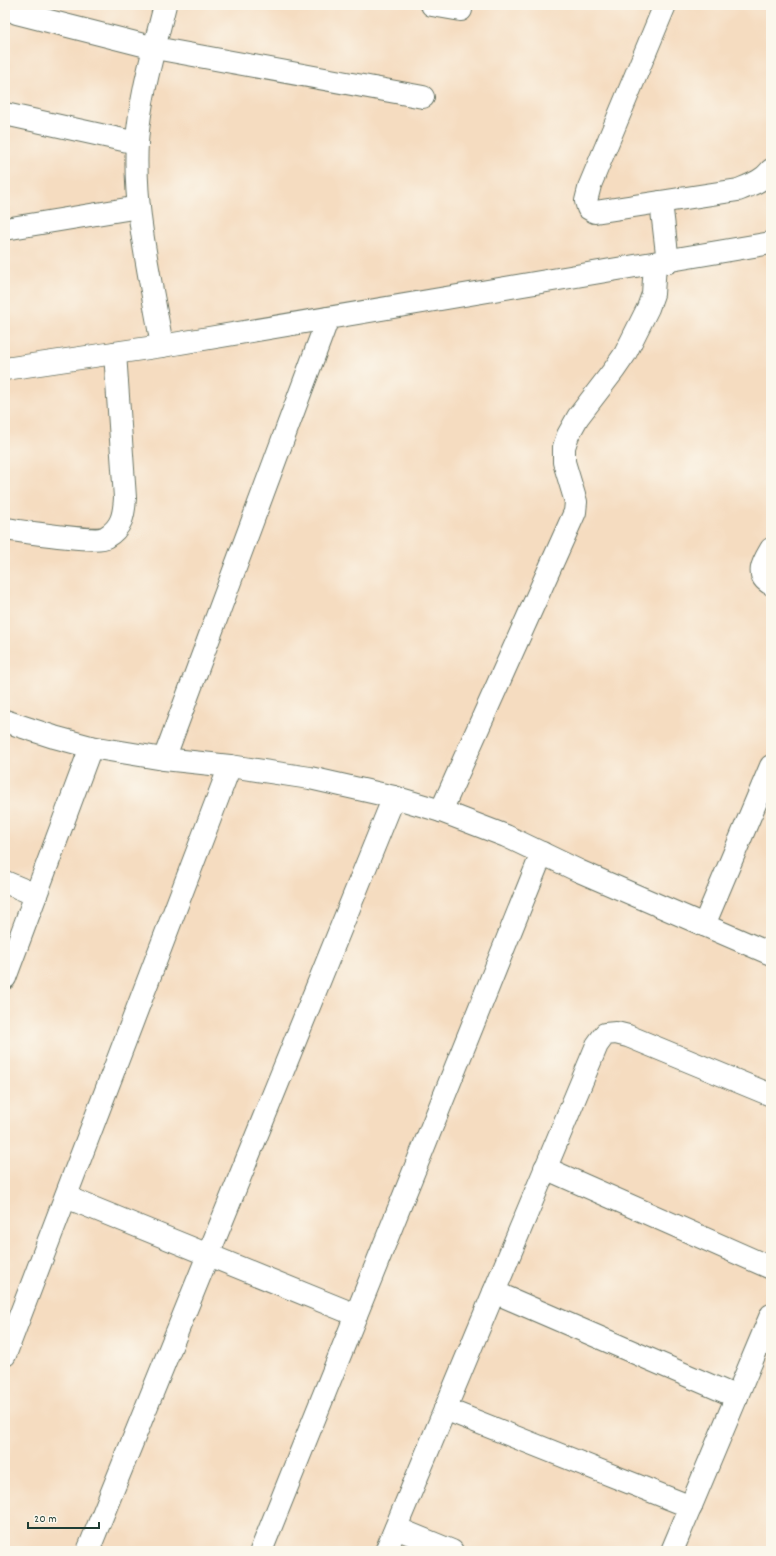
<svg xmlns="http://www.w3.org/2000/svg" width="776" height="1556" viewBox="0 0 776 1556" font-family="Dekko,sans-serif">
	<rect width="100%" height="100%" fill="#fbf7ec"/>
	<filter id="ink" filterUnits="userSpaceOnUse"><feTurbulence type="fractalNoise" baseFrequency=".025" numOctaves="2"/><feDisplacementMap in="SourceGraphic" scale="8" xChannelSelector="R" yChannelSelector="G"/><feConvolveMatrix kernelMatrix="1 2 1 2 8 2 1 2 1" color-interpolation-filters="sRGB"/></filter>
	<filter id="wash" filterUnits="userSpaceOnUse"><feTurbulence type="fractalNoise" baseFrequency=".012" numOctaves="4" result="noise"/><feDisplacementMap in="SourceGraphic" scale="16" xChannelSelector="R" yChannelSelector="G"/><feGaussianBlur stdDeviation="0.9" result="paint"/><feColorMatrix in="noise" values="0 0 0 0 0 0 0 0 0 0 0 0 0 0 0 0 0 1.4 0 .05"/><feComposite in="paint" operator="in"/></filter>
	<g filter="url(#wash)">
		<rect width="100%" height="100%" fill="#f5dcc0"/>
	</g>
	<g filter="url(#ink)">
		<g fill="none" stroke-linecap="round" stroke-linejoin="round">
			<g stroke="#6a7565" stroke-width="24">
				<g id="minor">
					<path d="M432 5 461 10"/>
					<path d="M665 5 590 185 586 201 588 208 595 212 738 190C750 185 763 181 771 170"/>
					<path d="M17 13 155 48 423 97"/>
					<path d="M5 114 137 143"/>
					<path d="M661 202 668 262"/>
					<path d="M5 229 139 207"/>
					<path d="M162 346C151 279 133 211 137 142 140 96 154 50 165 5"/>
					<path d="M5 369 162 346 771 243"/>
					<path d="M5 529C21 531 97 543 106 537 122 528 124 514 125 498L115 353"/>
					<path d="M771 549C764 561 754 575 771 584"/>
					<path d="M5 721 54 737 91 747 164 759 230 766 310 778 394 797 441 811 506 836 579 871 771 954"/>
					<path d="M164 759 328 318"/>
					<path d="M441 811 575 512 576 502 564 462V447L568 435 578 417 614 370 625 354 648 308 653 294 655 264"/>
					<path d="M5 882 36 895"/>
					<path d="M704 925 771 766"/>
					<path d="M5 978 91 747"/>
					<path d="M545 1168 771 1268"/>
					<path d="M66 1197 356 1315"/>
					<path d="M494 1292 737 1397"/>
					<path d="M5 1355 230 766"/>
					<path d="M445 1409 691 1507"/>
					<path d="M396 1528 452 1551"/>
					<path d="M88 1551 394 797"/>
					<path d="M261 1551 542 853"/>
					<path d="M386 1551 597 1045 605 1034 616 1033 628 1036 771 1095"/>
					<path d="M672 1551 771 1315"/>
				</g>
			</g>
			<use href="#minor" stroke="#fff" stroke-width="22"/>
		</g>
	</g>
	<rect width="776" height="1556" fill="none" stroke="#fbf7ec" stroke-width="20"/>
	<path d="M28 1522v6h71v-6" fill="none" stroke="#1f3d34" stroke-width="2"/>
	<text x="34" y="1522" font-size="12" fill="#1f3d34" stroke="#fbf7ec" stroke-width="3" paint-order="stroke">20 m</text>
</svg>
